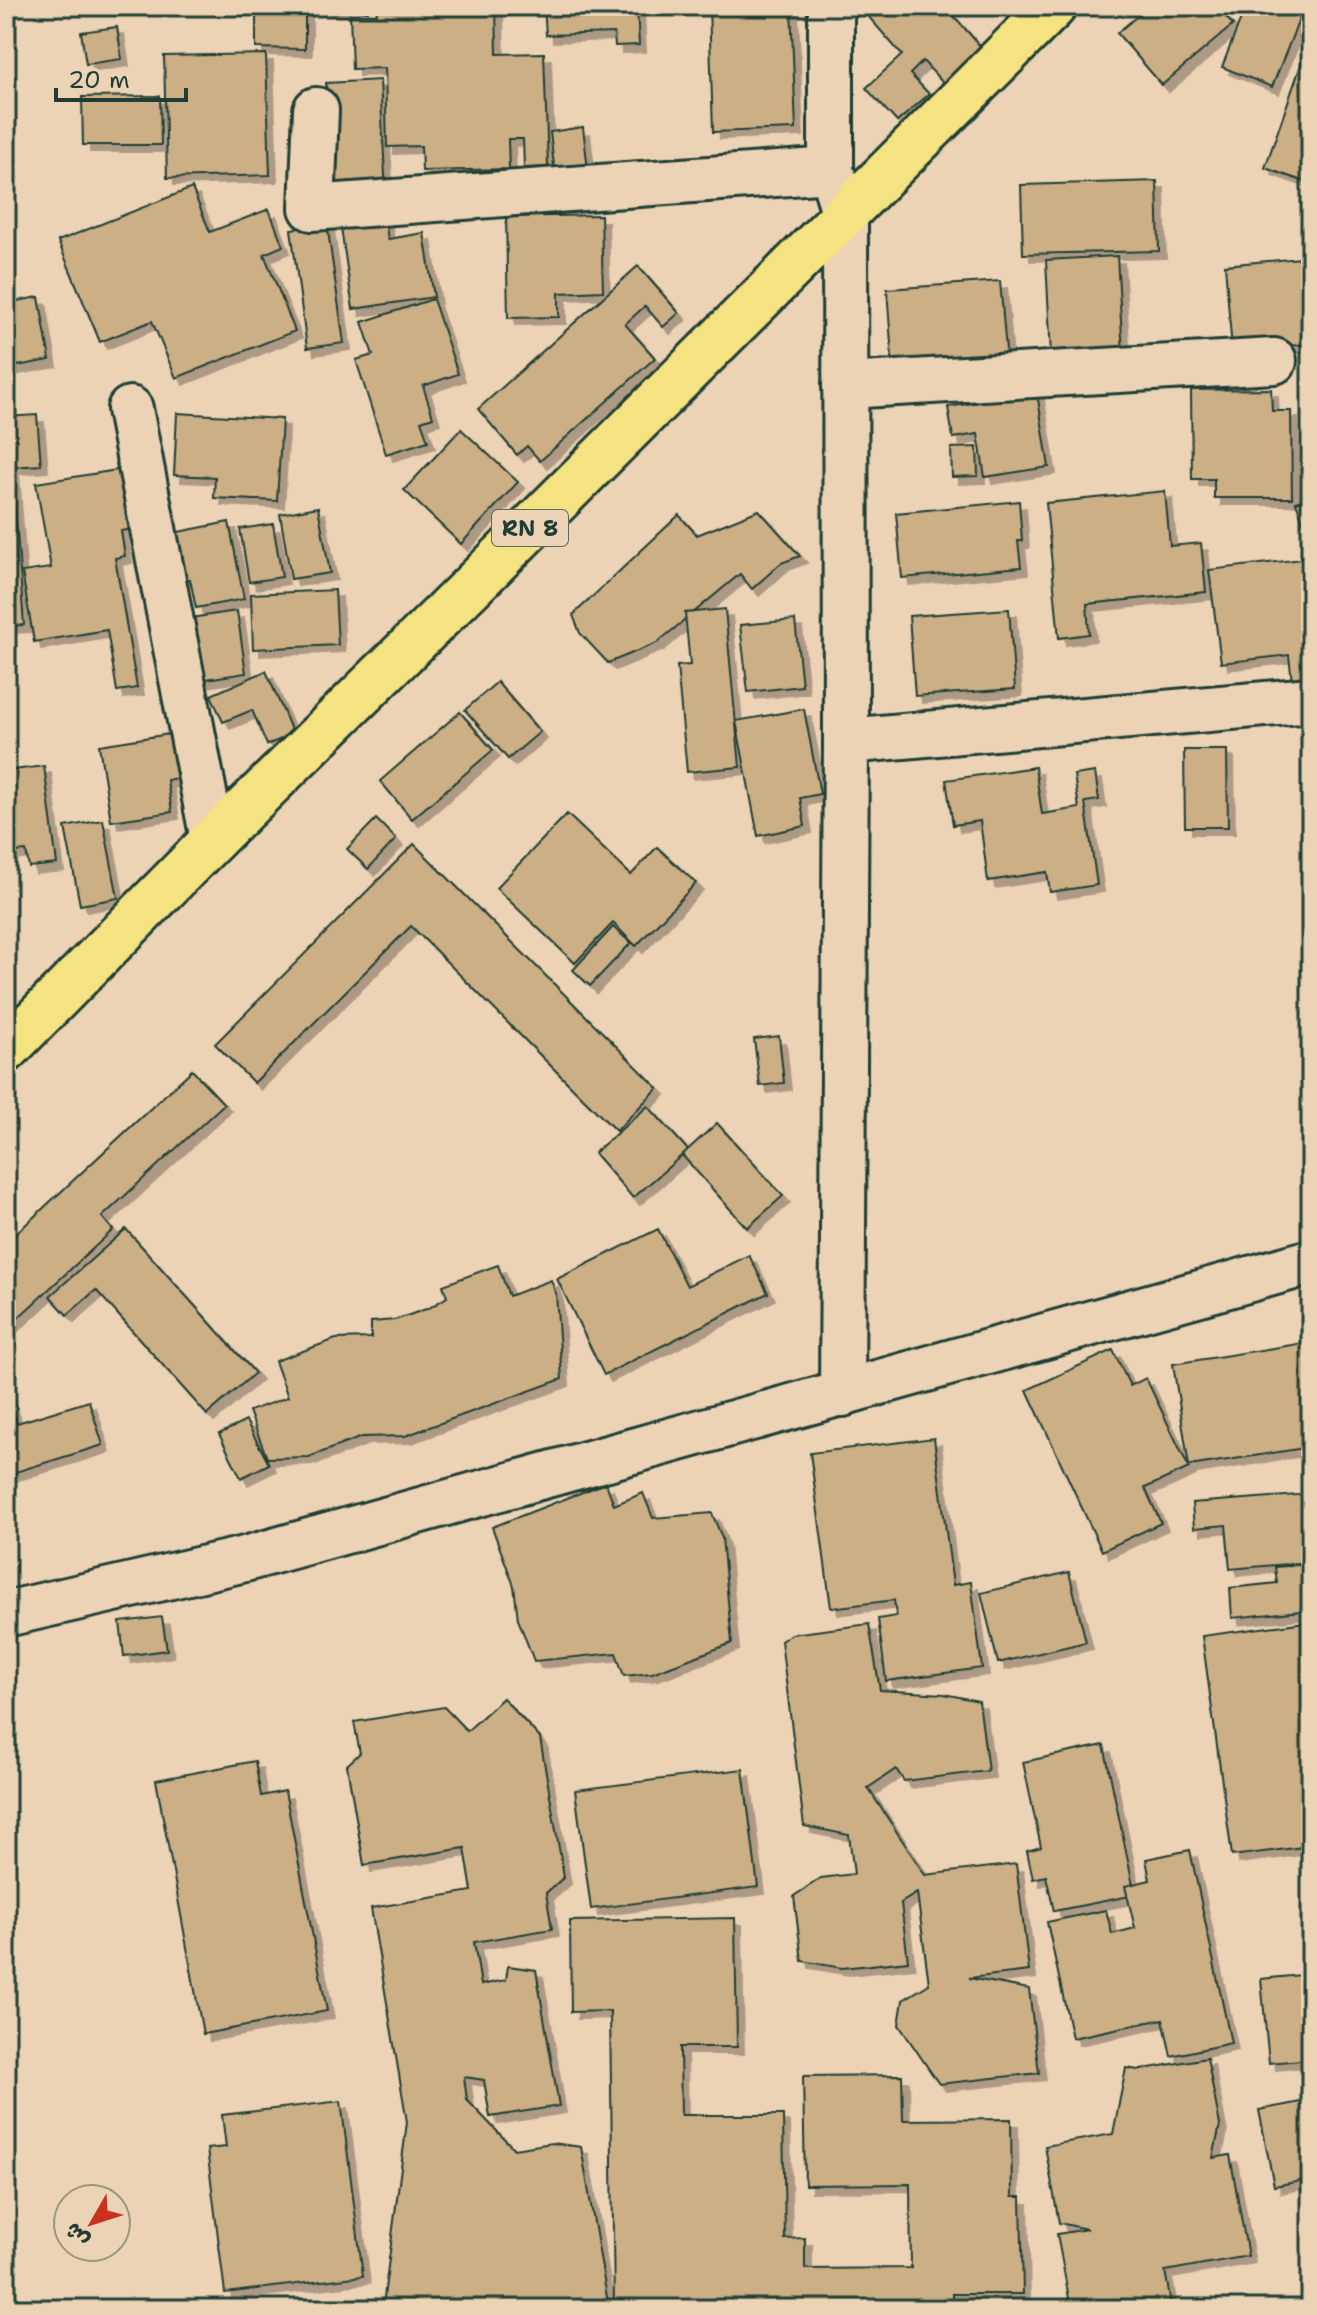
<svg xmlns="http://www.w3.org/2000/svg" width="1317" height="2315" viewBox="0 0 1317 2315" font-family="'Shantell Sans','Playpen Sans Arabic',sans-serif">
	<defs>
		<filter id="shadow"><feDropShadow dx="7" dy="7" stdDeviation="0" flood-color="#0004"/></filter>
	</defs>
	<rect width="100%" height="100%" fill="#edd3b5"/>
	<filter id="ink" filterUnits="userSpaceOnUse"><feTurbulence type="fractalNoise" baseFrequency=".0125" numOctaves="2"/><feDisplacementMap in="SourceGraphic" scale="16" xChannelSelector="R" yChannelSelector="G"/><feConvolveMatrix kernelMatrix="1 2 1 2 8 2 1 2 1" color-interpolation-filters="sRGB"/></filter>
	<g filter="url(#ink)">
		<g fill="#cdaf86" stroke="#1f3d34" stroke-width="2" filter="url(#shadow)">
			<path d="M256 6H305V49L256 48Z"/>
			<path d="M322 6H369L368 11 322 8Z"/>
			<path d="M376 6H496L497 54 544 53 548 167 524 168 523 139H508L509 169 422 171 421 146 387 147 385 68 352 69 350 14H377Z"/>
			<path d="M544 6H637L639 45 615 46 614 33 546 35Z"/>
			<path d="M709 6H791L796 129 713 132Z"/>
			<path d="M863 6H945L982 48 943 83 923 61 910 74 929 94 897 122 866 88 902 55 861 8Z"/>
			<path d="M1149 6H1216L1233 25 1162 85 1117 33Z"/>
			<path d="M1246 6H1286L1302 12 1272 87 1222 67Z"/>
			<path d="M117 27 122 59 86 64 81 32Z"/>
			<path d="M1311 36V184L1265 168Z"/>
			<path d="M266 54 270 175 167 178 164 56Z"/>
			<path d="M380 80 386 194 331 197 326 83Z"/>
			<path d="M160 96 161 145H83L82 97Z"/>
			<path d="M583 127 588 170 555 174 550 132Z"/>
			<path d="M1157 181 1159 251 1023 254 1021 185Z"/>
			<path d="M192 188 210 232 269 209 283 246 264 254 295 331 176 378 152 321 100 342 58 241Z"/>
			<path d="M384 215 388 239 424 233 434 297 353 309 340 221Z"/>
			<path d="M601 215 603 291 559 293V317L508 318 506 217Z"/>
			<path d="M327 224 344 343 307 348 291 229Z"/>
			<path d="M1117 256 1123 353 1051 356 1046 260Z"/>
			<path d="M1311 257V344L1232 350 1225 265Z"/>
			<path d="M638 266 679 313 663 327 645 306 625 324 655 358 540 461 527 446 517 455 478 409Z"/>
			<path d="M1000 281 1007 362 893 371 887 289Z"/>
			<path d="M39 297 50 360 6 368V303Z"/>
			<path d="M433 299 458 374 423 386 433 417 421 421 428 441 386 454 356 360 373 355 362 322Z"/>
			<path d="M1271 389 1272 411H1291L1292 498H1214V479H1192L1191 390Z"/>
			<path d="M1037 393 1049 467 985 477 978 434 953 438 948 407Z"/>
			<path d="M177 413 282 419 277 501 214 498 215 477 174 475Z"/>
			<path d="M37 415 41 465 12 467 24 625 6 626V417Z"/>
			<path d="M461 429 518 482 461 544 404 490Z"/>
			<path d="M977 447 978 476 952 477 951 448Z"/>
			<path d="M136 467 147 526 121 531 125 556 115 558 137 688 117 691 107 630 34 642 22 572 51 568 36 483Z"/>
			<path d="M1165 491 1170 546 1201 543 1206 592 1087 604 1089 634 1059 638 1046 503Z"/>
			<path d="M1311 497V544L1296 502Z"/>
			<path d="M1019 501 1022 541H1018L1021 567 902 578 896 513Z"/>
			<path d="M318 507 330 573 291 579 280 514Z"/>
			<path d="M759 510 800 556 781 563 752 589 740 574 657 643 608 663 580 633 573 615 679 515 697 535Z"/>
			<path d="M229 522 244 599 196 608 190 579 167 583 158 536Z"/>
			<path d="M273 524 282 577 249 582 240 529Z"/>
			<path d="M1302 559 1308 607H1311V689L1293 691 1289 655 1221 663 1209 570Z"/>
			<path d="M335 590 338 645 253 649 251 594Z"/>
			<path d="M725 609 740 767 687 772 677 666 690 665 685 613Z"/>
			<path d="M1009 609 1015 689 915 696 909 616Z"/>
			<path d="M237 611 246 673 186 682 177 620Z"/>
			<path d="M795 620 802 686 748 692 740 625Z"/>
			<path d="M266 671 293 734 267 745 252 710 223 722 211 695Z"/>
			<path d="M497 682 540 732 508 759 465 710Z"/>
			<path d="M804 709 820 794 800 798 805 826 758 836 736 721Z"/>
			<path d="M460 712 493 750 412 819 380 781Z"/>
			<path d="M170 734 177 778 167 780 172 812 111 821 99 745Z"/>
			<path d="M1184 750H1227L1228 827H1185Z"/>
			<path d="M44 766 57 864 29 867 26 851 6 853V771Z"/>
			<path d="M1035 767 1042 814 1079 808 1074 775 1095 772 1099 800 1085 802 1097 885 1050 892 1047 872 988 881 980 821 953 825 946 780Z"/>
			<path d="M567 814 631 875 657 847 696 883 636 946 613 923 575 963 496 888Z"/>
			<path d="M376 819 396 839 368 869 347 849Z"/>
			<path d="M103 820 118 898 80 905 65 827Z"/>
			<path d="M414 844 658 1088 616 1131 411 926 254 1083 215 1044Z"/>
			<path d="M613 927 631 943 590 986 573 970Z"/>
			<path d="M779 1036 784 1083 760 1086 754 1039Z"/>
			<path d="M192 1070 224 1104 102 1217 113 1230 6 1329V1239L8 1241Z"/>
			<path d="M648 1106 688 1150 633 1198 594 1153Z"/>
			<path d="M717 1123 783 1196 747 1228 682 1155Z"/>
			<path d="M126 1229 255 1373 207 1415 96 1290 67 1315 50 1296Z"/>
			<path d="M658 1229 687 1286 749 1255 768 1293 604 1375 557 1279Z"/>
			<path d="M498 1265 509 1296 551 1280 556 1294 562 1379 405 1436 362 1437 309 1457 267 1458 249 1411 288 1397 275 1361 336 1339 371 1338V1322L395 1320 429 1308 447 1297 443 1285Z"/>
			<path d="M1311 1342V1447L1189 1466 1173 1364Z"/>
			<path d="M1113 1350 1130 1386 1146 1378 1189 1468 1145 1488 1161 1523 1102 1551 1027 1390Z"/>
			<path d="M6 1388 17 1423 89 1401 103 1445 6 1475Z"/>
			<path d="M246 1421 269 1464 241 1478 219 1434Z"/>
			<path d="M934 1438 953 1585 971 1582 982 1668 886 1681 878 1619 896 1616 894 1600 831 1608 810 1453Z"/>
			<path d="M606 1483 614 1505 643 1493 653 1518 712 1513 722 1538 732 1643 652 1673 624 1676 616 1653 534 1661 518 1619 514 1586 492 1527Z"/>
			<path d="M1311 1494V1562L1230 1569 1226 1525 1194 1528 1192 1503Z"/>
			<path d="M1311 1564V1610L1232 1618 1230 1588 1277 1583 1275 1567Z"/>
			<path d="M1069 1572 1086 1642 998 1663 981 1593Z"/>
			<path d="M162 1617 167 1650 124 1656 120 1622Z"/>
			<path d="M1306 1622 1311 1661V1846L1232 1856 1202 1636Z"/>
			<path d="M869 1624 880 1690 944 1694 979 1701 988 1771 904 1781 896 1769 868 1788 925 1875 1016 1864 1029 1971 969 1978 1029 1989 1039 2073 939 2084 899 2025 903 2000 929 1984 917 1893 901 1903 908 1961 842 1968 802 1961 794 1896 821 1878 854 1874 849 1835 804 1826 781 1641 792 1634Z"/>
			<path d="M503 1698 540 1738 564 1877 546 1893 552 1929 474 1942 481 1985 506 1980 508 1966 536 1970 559 2106 490 2117 484 2080 464 2077 467 2100 514 2149 552 2143 581 2147 609 2309 385 2307 384 2297 407 2122 371 1908 472 1891 465 1848 364 1865 347 1765 360 1753 354 1722 444 1707 467 1731Z"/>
			<path d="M1104 1745 1135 1895 1054 1911 1046 1876 1033 1879 1027 1851 1041 1847 1023 1762Z"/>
			<path d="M255 1761 261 1796 285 1791 327 2011 203 2034 156 1780Z"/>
			<path d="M743 1769 758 1887 591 1909 575 1790Z"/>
			<path d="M1190 1850 1231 2043 1171 2056 1163 2019 1072 2038 1047 1922 1106 1910 1112 1934 1135 1928 1125 1886 1150 1880 1146 1859Z"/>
			<path d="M735 1918 737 2047H680L681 2115H783L785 2239 805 2238V2269L911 2268 910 2184 805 2185 803 2076 902 2075 903 2120 1011 2119 1012 2197H1021L1023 2294H952V2309H614L610 2011 571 2012 570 1921Z"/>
			<path d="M1311 1974V2059L1269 2063 1261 1979Z"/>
			<path d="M1207 2058 1220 2125 1213 2158 1230 2155 1248 2256 1165 2271 1172 2309H1071L1057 2234 1087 2229 1059 2223 1045 2146 1113 2134 1126 2068 1138 2070Z"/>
			<path d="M1311 2100V2179L1274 2186 1259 2110Z"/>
			<path d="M341 2101 363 2276 225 2293 207 2149 226 2147 222 2115Z"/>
		</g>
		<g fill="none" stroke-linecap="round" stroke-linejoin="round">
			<g stroke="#1f3d34" stroke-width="50">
				<g id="minor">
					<path d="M831 6V170L845 215 846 741 842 1394"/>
					<path d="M316 110 312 208 831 170"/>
					<path d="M845 386 1274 361"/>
					<path d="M130 409 213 840"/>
					<path d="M846 741 1311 700"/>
					<path d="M6 1614 245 1559 1311 1262"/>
				</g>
			</g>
			<g stroke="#1f3d34" stroke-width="50">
				<path id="major" d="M6 1050 213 840 480 578 1054 6"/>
			</g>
			<use href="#minor" stroke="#edd3b5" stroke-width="44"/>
			<use href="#major" stroke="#f5e381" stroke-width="44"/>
		</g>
	</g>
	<g text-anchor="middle" stroke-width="6" stroke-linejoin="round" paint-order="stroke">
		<rect fill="#edd3b5" stroke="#5d6a5b" stroke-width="2" x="492" y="510" width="76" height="36" rx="6"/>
		<g font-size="22" font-weight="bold" fill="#1f3d34">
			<text x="530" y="536">RN 8</text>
		</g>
	</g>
	<rect width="1317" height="2315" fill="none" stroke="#edd3b5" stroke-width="32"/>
	<rect x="16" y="16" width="1285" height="2283" fill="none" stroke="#1f3d34" stroke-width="3" filter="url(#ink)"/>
	<g transform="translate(92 2223) rotate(231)"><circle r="38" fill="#edd3b5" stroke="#9b9781" stroke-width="2"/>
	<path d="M0-6L14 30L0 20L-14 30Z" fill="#c8321e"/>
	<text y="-12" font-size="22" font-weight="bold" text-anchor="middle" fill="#1f3d34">ش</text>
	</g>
	<path d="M56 88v12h130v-12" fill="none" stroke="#1f3d34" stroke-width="4"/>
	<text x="68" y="88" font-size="24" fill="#1f3d34" stroke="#edd3b5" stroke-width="6" paint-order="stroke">20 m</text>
</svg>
